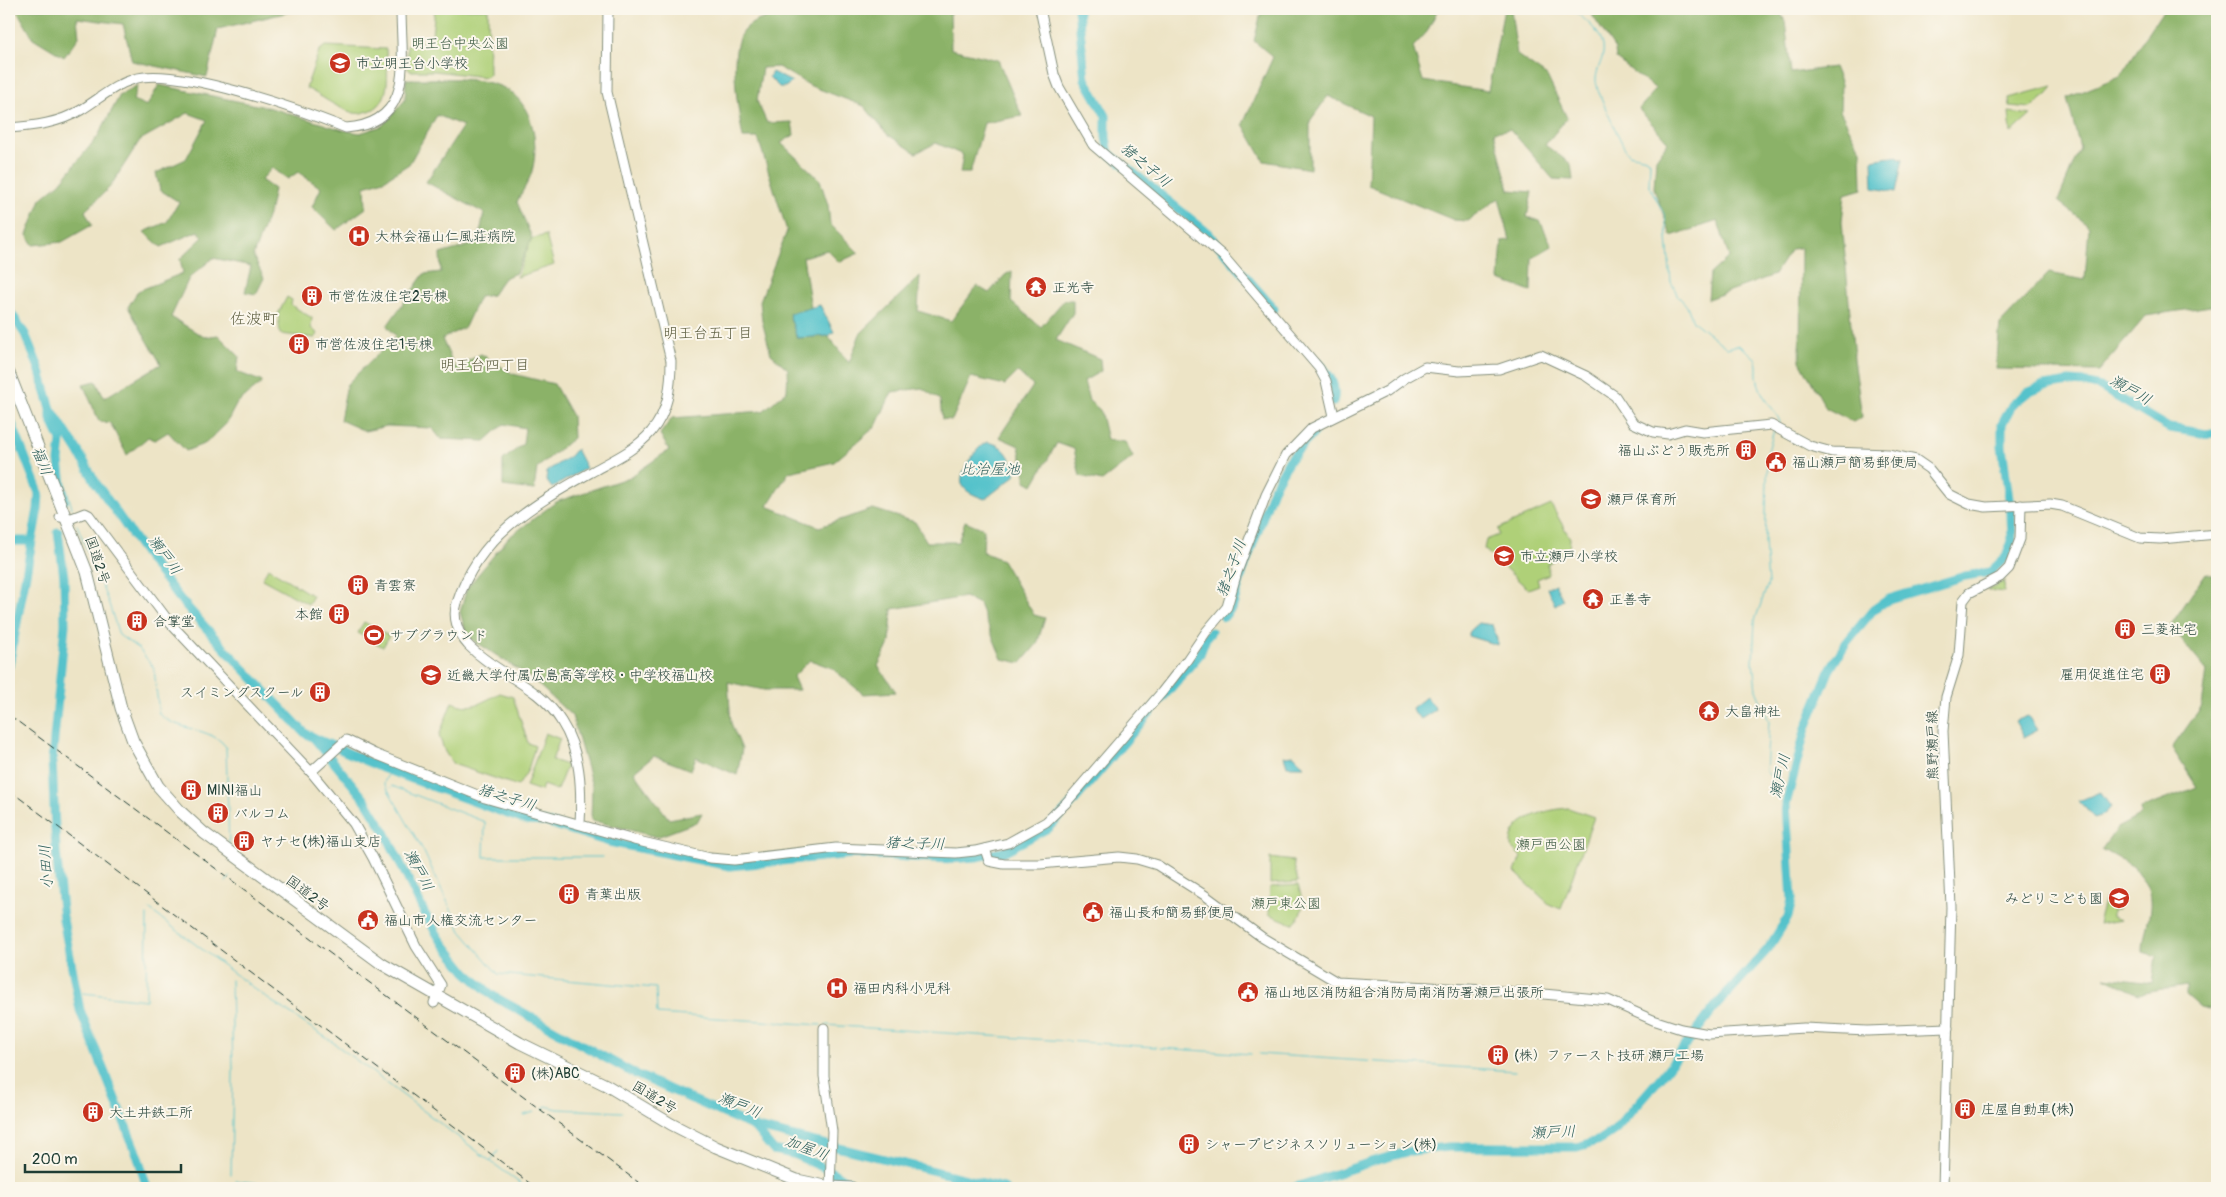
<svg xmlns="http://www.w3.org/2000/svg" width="2226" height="1197" viewBox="0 0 2226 1197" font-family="Pangolin,'Klee One',sans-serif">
	<rect width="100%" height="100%" fill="#fbf7ec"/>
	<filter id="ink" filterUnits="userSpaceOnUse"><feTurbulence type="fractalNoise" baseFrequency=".02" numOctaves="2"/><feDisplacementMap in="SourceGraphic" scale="10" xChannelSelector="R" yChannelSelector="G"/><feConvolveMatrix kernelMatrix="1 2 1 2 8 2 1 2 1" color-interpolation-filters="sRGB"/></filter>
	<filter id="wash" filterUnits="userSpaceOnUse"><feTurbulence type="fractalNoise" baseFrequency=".0096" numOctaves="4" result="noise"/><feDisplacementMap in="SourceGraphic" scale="20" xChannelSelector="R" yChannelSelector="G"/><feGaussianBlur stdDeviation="1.12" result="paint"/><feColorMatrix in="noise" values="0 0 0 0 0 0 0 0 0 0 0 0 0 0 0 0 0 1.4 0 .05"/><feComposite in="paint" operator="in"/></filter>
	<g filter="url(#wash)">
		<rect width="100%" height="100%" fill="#ede4c6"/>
		<g fill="#afd078" stroke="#678656">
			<path d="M435 9H488L489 74 485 77 435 71H410L407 68V45L415 42 431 43Z"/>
			<path d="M325 46 386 49C387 69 394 107 365 112 361 113 358 114 354 113 336 108 322 96 306 88L319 51Z"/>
			<path d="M2053 86 2048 94 2031 108 2010 106 2009 98Z"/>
			<path d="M2009 112 2031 115 2011 133Z"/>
			<path d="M546 235 554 265 517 277 531 239Z"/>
			<path d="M287 297 292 300 291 305 312 318 311 328 318 334 315 338 280 334 278 314Z"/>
			<path d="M1551 505 1570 538 1569 551 1547 564 1549 574 1537 579 1539 585 1528 589 1484 549 1486 540 1499 535 1498 529Z"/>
			<path d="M268 568 313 596 308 604 262 579Z"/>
			<path d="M2005 581 2004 592 1987 590Z"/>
			<path d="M364 622 389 636 383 647 358 633Z"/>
			<path d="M500 693 513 697 528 743 535 746 528 770 518 786 453 764 445 752 439 736 452 702C472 711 482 702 500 693Z"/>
			<path d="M545 733 560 739 552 760 567 765 557 790 543 785 541 791 526 786Z"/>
			<path d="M1568 808 1594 817 1561 909 1549 904 1515 872 1521 857 1511 847C1509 818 1545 810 1568 808Z"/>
			<path d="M1270 858 1293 861 1298 882 1270 884Z"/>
			<path d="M1298 885C1303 902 1306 910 1293 924L1269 914 1270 887Z"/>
			<path d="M2105 898 2119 900 2117 910H2112V917L2121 920 2098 924Z"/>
		</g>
		<g fill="#8bb268" stroke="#55784e">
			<path d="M16 9H317L289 12 218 29 207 77 132 61 123 24 77 18 79 37 64 57 33 38Z"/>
			<path d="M792 9H950L951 49 998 60 1022 116 984 123 970 173H960L963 155 936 143 916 153 887 134 864 106 811 86 778 67 762 68 757 101 767 123 792 122 794 135 781 143 820 180 828 205 830 224 859 253 839 262 827 250 803 257 811 308 789 314 797 338 828 336 849 363 860 334 920 276 918 311 951 321 977 286 989 293 1005 275 1012 271 1011 302 1041 327 1064 300H1073V313L1056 340 1100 359 1101 371 1084 381 1089 401 1100 410 1107 440 1125 442 1133 457 1102 481 1080 476 1074 449 1057 443 1033 485 1026 481 1019 446 999 437 1033 386 1018 372 1005 385 971 377 952 420 942 419 940 400 922 388 892 392 876 426 834 462 789 472 767 506 819 527 873 509 915 522 927 542H958L965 521 984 529 983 552 1002 560 1034 615 1045 618 1037 644 1021 663 1002 659 979 604 965 597 892 609 890 642 878 666 896 692 863 694 832 668 810 660 793 677 799 690H764L728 682 731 723 742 749 737 775 696 757 691 770 654 756 634 772 669 819 702 813 697 822 657 837 591 820 592 786 572 716 531 678 467 636 460 612 467 588 508 538 556 502 630 477 669 450 660 434 672 418 763 411 787 391 788 369 771 354 762 321 760 301 787 231 758 138H743C739 114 726 46 745 29 757 17 775 16 791 14Z"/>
			<path d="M1262 9H1438L1427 32 1413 47 1423 81 1488 91 1504 9H1511L1517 55 1547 76 1567 118 1545 145 1571 164 1573 180 1553 179 1510 129 1494 132 1509 190 1532 192 1527 217 1540 221 1552 246 1532 258 1531 291 1499 280 1502 241 1510 240 1499 198 1468 221 1454 220 1368 185 1371 116 1328 96 1310 121V169L1264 161 1243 124 1273 57 1254 41Z"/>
			<path d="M1588 9H1778L1785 21 1791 73 1834 67 1841 84 1840 111 1861 150 1862 189 1845 194 1842 221 1854 359 1862 417 1853 422 1826 408 1800 361 1801 248 1791 249 1774 275 1708 299 1710 274 1729 257 1718 221 1671 236 1654 188 1656 159 1668 142 1639 109 1656 89 1616 59 1615 49Z"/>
			<path d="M2164 9H2217V305L2146 316 2099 371 1996 369 2000 324 2049 273 2085 280 2089 226 2058 201 2080 148 2067 98 2120 76Z"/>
			<path d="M406 79C436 80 474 75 502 87 531 100 539 138 533 167 531 179 522 191 517 202L532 238 516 273 504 278 492 295 479 297 465 327 442 339 455 368 481 354 513 374 554 384 572 416 573 438 537 468 534 490 503 486V460L523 444 525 428 504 424 485 441 441 439 432 428 387 426 365 431 340 420 347 384 396 336 387 326 424 274 441 272 440 254 478 243 484 213 426 182 463 126 437 115 409 164 384 180 365 186 366 208 336 230 312 207 321 188 298 172 288 179 272 168 261 180 274 189 270 209 253 256 264 278 256 294 245 292 251 266 213 258 189 278 171 317 204 337 218 335 239 356 237 372 263 382 237 403 226 424 206 443 186 451 168 432 155 440 148 437 127 455 110 423 99 421 83 384 96 381 104 398 161 364 128 307 138 291 183 273 180 259 203 237 198 231 161 247 144 232 167 222 179 202 160 190 156 173 186 159 207 120 188 113 140 140 110 187 85 211 92 225 62 242 33 245 27 235 41 199 60 183 98 136 120 95 138 85 133 100 147 106 159 85 271 108 343 130 360 133 382 126 405 100Z"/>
			<path d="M2206 573 2217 577V1015L2213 1010 2200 1007 2186 995V986L2138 994 2105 977 2152 983 2156 956 2143 952C2143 931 2155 910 2148 890 2146 881 2137 876 2134 867L2102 849 2117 828 2141 815 2140 809 2197 787 2172 748 2202 706 2207 671 2170 626Z"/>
		</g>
		<g fill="#55c2cb" stroke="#3a8080">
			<path d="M772 72 792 82 785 87H779L769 77Z"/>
			<path d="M1896 156 1903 159 1896 192 1873 188 1872 160Z"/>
			<path d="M820 305 834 332 828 336 797 338 789 314Z"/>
			<path d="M987 442C1006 445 1011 458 1016 475L985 499C962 491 955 485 968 463 973 455 978 447 987 442Z"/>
			<path d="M576 449 586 468 552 488 546 480 547 471 570 456Z"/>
			<path d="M1555 584 1563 600 1555 605 1547 588Z"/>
			<path d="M1478 623 1492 625 1497 639V645L1468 636 1469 631Z"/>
			<path d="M1426 697 1434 705 1435 710 1421 719 1413 712 1412 708Z"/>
			<path d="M2028 716 2037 730 2024 737 2015 721Z"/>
			<path d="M1294 755 1304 766H1287L1284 756Z"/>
			<path d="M2100 792 2111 807 2104 815 2094 818 2079 801Z"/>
		</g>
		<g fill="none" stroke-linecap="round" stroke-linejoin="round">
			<g stroke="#55c2cb" stroke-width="1">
				<path d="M1572 9C1587 22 1609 36 1602 58 1600 65 1596 72 1596 80 1596 91 1618 135 1624 147L1629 154 1647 158 1650 162 1649 185 1665 216 1671 282 1678 296 1687 306 1693 321 1727 348 1738 345C1768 363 1751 366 1760 388 1764 400 1775 409 1780 422L1778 425"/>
				<path d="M1774 430 1768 451 1765 542 1768 584 1755 620 1753 662 1756 690 1769 721 1766 771 1774 781 1786 788 1791 785"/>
				<path d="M60 465 72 508"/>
				<path d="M77 525 109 604 119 635 139 649 154 668 159 714C176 731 212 727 226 747L229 845"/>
				<path d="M389 771 384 783 423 850 461 931 498 974 656 988 657 1014 821 1025"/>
				<path d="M389 789 392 786 485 822 484 857H603"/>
				<path d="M226 882 230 877"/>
				<path d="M150 910 268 999 331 1041 526 1188"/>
				<path d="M231 980 233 1071 231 1174"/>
				<path d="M83 993 146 1000 147 915"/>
				<path d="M77 995H79"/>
				<path d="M825 1025 1156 1047"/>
				<path d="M1160 1048 1251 1054"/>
				<path d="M1259 1054 1515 1071"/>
				<path d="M543 1108 546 1106 558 1109 622 1112"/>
				<path d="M524 1115 534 1112"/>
				<path d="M491 1161 498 1151"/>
				<path d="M236 1181 261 1183 296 1179 309 1187"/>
			</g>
			<g stroke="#55c2cb" stroke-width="9">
				<path d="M1078 9 1085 79 1106 116V137L1109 153 1208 233 1274 309"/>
				<path d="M9 310 25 334 39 368 51 409 78 451 96 483 148 558 180 599 224 648 306 734 313 737 366 801 385 832 425 914 440 939 466 972 493 996 633 1073 754 1127 1004 1188"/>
				<path d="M1318 362C1329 374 1338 385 1333 402"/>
				<path d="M51 412V419L61 440 59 461 64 501"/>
				<path d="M9 416 39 493 38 509 9 666"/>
				<path d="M58 532 64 577 65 625 52 760 56 851 63 919 80 1010 138 1157 147 1188"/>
				<path d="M9 541H31"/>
				<path d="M1224 617 1233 606 1243 571 1273 489 1290 459 1314 433"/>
				<path d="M315 738 382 768 527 821 545 822 609 842 730 866 853 854 949 859 976 857 1003 852 1048 828 1068 808 1200 654 1206 638 1211 632"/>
				<path d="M754 1127 773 1150 793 1154 824 1168 848 1181 856 1188"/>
				<path d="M1293 1188 1374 1161 1411 1151 1449 1147H1577L1600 1140 1615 1130 1662 1076 1715 1007 1768 949 1788 917 1792 900 1786 804 1806 728 1829 671 1846 643 1873 610 1889 599 1965 576 1990 572 2006 557 2012 541 2011 514 2002 446V424L2012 405 2027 393 2044 386 2069 382 2085 383 2100 387 2169 428 2207 434 2217 432"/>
			</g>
		</g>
	</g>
	<g filter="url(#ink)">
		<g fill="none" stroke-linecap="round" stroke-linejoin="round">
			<g stroke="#86907d" stroke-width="11">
				<g id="secondary">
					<path d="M1040 9 1054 74 1059 87 1093 145 1223 256 1319 368 1326 381 1334 416"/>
					<path d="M9 128C35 126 59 123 81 110 99 99 114 85 134 79 175 65 303 111 346 128 416 123 401 60 401 9"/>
					<path d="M60 517 72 518 85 513 89 515 170 623 311 772 354 824 373 858 416 946 441 985 434 1003"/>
					<path d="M311 772 346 740 375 754 485 798 634 840 710 858 734 860 836 848 956 853 975 851 1008 843 1046 822 1066 803 1162 692 1187 660 1206 632 1227 607 1237 572 1266 495 1286 455 1312 428 1387 391 1405 378 1425 367 1459 371 1499 369 1541 355 1586 376 1615 396 1633 423 1653 432 1668 434 1685 429 1703 432 1771 425 1810 446 1832 452 1888 454 1916 460 1929 469 1949 494 1969 504 1986 507 2050 504 2062 506 2140 538 2160 539 2217 534"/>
					<path d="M580 824C582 788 581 752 561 721 539 685 496 674 468 645 458 634 452 617 457 603 479 534 535 504 595 470 615 459 635 450 651 432 668 412 671 387 671 361L607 92 608 9"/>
					<path d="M985 849 989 861 1004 864H1040L1119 857 1137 859 1157 865 1206 896 1263 938 1337 982 1522 992 1608 1000 1653 1020 1681 1029 1709 1034 1804 1028 1867 1031 1948 1028"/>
					<path d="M824 1028V1076L832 1131 830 1188"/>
					<path d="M1943 1188 1951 907 1943 731 1946 697 1959 655 1963 601 1969 593 2000 577 2009 568 2020 539 2021 505"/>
				</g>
			</g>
			<g stroke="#86907d" stroke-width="13">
				<path id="highway" d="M9 373 87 572 121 708 133 741 158 786 181 812 204 833 382 964 520 1043 606 1085 671 1124 716 1147 797 1180 830 1187 852 1188"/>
			</g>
			<use href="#secondary" stroke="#fff" stroke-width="9"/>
			<use href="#highway" stroke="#fff" stroke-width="11"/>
			<g stroke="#1f3d34" stroke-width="1" stroke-dasharray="8 4" stroke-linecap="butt">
				<path d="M9 715 646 1188"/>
				<path d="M9 790 536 1188"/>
			</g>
		</g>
	</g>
	<defs>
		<g id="school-disc" transform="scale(1.125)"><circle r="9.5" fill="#c8321e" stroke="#fbf7ec"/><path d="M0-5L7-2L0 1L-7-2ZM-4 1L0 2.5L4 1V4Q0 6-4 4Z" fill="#fff"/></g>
		<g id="hospital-disc" transform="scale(1.125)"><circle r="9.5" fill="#c8321e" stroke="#fbf7ec"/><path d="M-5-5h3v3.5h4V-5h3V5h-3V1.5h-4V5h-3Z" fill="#fff"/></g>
		<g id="temple-disc" transform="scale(1.125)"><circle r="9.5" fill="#c8321e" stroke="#fbf7ec"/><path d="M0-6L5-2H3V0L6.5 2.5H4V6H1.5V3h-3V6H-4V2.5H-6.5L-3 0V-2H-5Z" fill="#fff"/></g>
		<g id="building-disc" transform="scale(1.125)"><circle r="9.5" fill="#c8321e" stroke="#fbf7ec"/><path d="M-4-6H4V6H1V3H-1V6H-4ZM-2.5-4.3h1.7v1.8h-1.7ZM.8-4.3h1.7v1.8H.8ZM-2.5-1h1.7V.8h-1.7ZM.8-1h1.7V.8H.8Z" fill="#fff"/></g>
		<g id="civic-disc" transform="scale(1.125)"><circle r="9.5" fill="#c8321e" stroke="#fbf7ec"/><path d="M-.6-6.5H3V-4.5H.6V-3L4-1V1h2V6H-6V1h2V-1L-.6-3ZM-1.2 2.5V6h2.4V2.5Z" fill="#fff"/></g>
		<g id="stadium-disc" transform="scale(1.125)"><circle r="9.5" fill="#c8321e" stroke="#fbf7ec"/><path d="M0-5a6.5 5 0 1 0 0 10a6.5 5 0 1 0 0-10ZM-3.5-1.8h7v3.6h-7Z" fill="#fff"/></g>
	</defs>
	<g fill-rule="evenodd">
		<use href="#school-disc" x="340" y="63"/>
		<use href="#hospital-disc" x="359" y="236"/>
		<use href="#temple-disc" x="1036" y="287"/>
		<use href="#building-disc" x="312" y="296"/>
		<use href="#building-disc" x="299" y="344"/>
		<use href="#building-disc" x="1746" y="450"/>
		<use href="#civic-disc" x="1776" y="462"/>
		<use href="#school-disc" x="1591" y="499"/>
		<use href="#school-disc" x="1504" y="556"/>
		<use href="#building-disc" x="358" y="585"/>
		<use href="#temple-disc" x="1593" y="599"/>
		<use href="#building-disc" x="339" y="614"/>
		<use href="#building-disc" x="137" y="621"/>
		<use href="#building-disc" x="2125" y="629"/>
		<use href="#stadium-disc" x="374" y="635"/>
		<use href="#building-disc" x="2160" y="674"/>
		<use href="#school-disc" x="431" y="675"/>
		<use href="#building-disc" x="320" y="692"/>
		<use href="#temple-disc" x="1709" y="711"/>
		<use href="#building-disc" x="191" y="790"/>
		<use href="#building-disc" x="218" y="813"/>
		<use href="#building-disc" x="244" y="841"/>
		<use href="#building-disc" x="569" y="894"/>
		<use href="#school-disc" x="2119" y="898"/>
		<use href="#civic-disc" x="1093" y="912"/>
		<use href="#civic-disc" x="368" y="920"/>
		<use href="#hospital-disc" x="837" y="988"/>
		<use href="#civic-disc" x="1248" y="992"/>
		<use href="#building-disc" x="1498" y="1055"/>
		<use href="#building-disc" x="515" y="1073"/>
		<use href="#building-disc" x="1965" y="1109"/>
		<use href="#building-disc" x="93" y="1112"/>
		<use href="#building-disc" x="1189" y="1144"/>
	</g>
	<g text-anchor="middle" stroke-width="4" stroke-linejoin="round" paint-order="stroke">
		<g font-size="14" fill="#3c5a42" stroke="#fbf7ec">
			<text x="460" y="48">明王台中央公園</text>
			<text x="1551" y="849">瀬戸西公園</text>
			<text x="1286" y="908">瀬戸東公園</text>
		</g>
		<g font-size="14" fill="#1f3d34" stroke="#fbf7ec" text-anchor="start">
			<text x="356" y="68">市立明王台小学校</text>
			<text x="375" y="241">大林会福山仁風荘病院</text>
			<text x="1052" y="292">正光寺</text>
			<text x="328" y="301">市営佐波住宅2号棟</text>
			<text x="315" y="349">市営佐波住宅1号棟</text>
			<text x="1730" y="455" text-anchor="end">福山ぶどう販売所</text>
			<text x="1792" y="467">福山瀬戸簡易郵便局</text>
			<text x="1607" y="504">瀬戸保育所</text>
			<text x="1520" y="561">市立瀬戸小学校</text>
			<text x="374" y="590">青雲寮</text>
			<text x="1609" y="604">正善寺</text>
			<text x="323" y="619" text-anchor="end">本館</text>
			<text x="153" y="626">合掌堂</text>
			<text x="2141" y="634">三菱社宅</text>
			<text x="390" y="640">サブグラウンド</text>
			<text x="2144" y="679" text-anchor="end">雇用促進住宅</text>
			<text x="447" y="680">近畿大学付属広島高等学校・中学校福山校</text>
			<text x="304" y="697" text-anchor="end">スイミングスクール</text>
			<text x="1725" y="716">大畠神社</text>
			<text x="207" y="795">MINI福山</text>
			<text x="234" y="818">バルコム</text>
			<text x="260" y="846">ヤナセ(株)福山支店</text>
			<text x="585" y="899">青葉出版</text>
			<text x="2103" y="903" text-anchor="end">みどりこども園</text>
			<text x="1109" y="917">福山長和簡易郵便局</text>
			<text x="384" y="925">福山市人権交流センター</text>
			<text x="853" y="993">福田内科小児科</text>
			<text x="1264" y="997">福山地区消防組合消防局南消防署瀬戸出張所</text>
			<text x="1514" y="1060">(株）ファースト技研 瀬戸工場</text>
			<text x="531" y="1078">(株)ABC</text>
			<text x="1981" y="1114">庄屋自動車(株)</text>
			<text x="109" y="1117">大土井鉄工所</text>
			<text x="1205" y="1149">シャープビジネスソリューション(株)</text>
		</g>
		<g font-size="14" fill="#1f3d34" stroke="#fbf7ec">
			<text transform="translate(98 560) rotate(71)" y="5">国道2号</text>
			<text transform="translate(1932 745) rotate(-91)" y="5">熊野瀬戸線</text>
			<text transform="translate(308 893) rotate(37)" y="5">国道2号</text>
			<text transform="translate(655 1097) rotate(31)" y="5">国道2号</text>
		</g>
		<g font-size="15" font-style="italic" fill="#2c5e5a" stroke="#fbf7ec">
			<text transform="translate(1146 165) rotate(40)" y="5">猪之子川</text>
			<text transform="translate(2131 390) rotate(30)" y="5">瀬戸川</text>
			<text transform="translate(42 461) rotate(68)" y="5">福川</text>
			<text x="990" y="474">比治屋池</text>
			<text transform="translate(165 555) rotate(54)" y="5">瀬戸川</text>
			<text transform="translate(1231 568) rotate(-70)" y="5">猪之子川</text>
			<text transform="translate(1780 776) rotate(-77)" y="5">瀬戸川</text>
			<text transform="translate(507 797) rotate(17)" y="5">猪之子川</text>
			<text transform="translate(915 843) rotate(2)" y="5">猪之子川</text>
			<text transform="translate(46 867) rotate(-94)" y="5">小田川</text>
			<text transform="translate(419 870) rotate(62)" y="5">瀬戸川</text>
			<text transform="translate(740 1105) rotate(22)" y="5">瀬戸川</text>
			<text transform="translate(1553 1132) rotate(-2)" y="5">瀬戸川</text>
			<text transform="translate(807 1148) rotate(21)" y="5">加屋川</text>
		</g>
		<g font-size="15" fill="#616245" stroke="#fbf7ec">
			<text x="708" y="338">明王台五丁目</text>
			<text x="485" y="370">明王台四丁目</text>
		</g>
		<g font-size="16" fill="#616245" stroke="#fbf7ec">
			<text x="254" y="324">佐波町</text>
		</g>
	</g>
	<rect width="2226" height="1197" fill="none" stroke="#fbf7ec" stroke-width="30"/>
	<path d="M25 1164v8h156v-8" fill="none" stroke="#1f3d34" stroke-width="2.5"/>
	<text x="32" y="1164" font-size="15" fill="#1f3d34" stroke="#fbf7ec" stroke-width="4" paint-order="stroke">200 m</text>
</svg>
